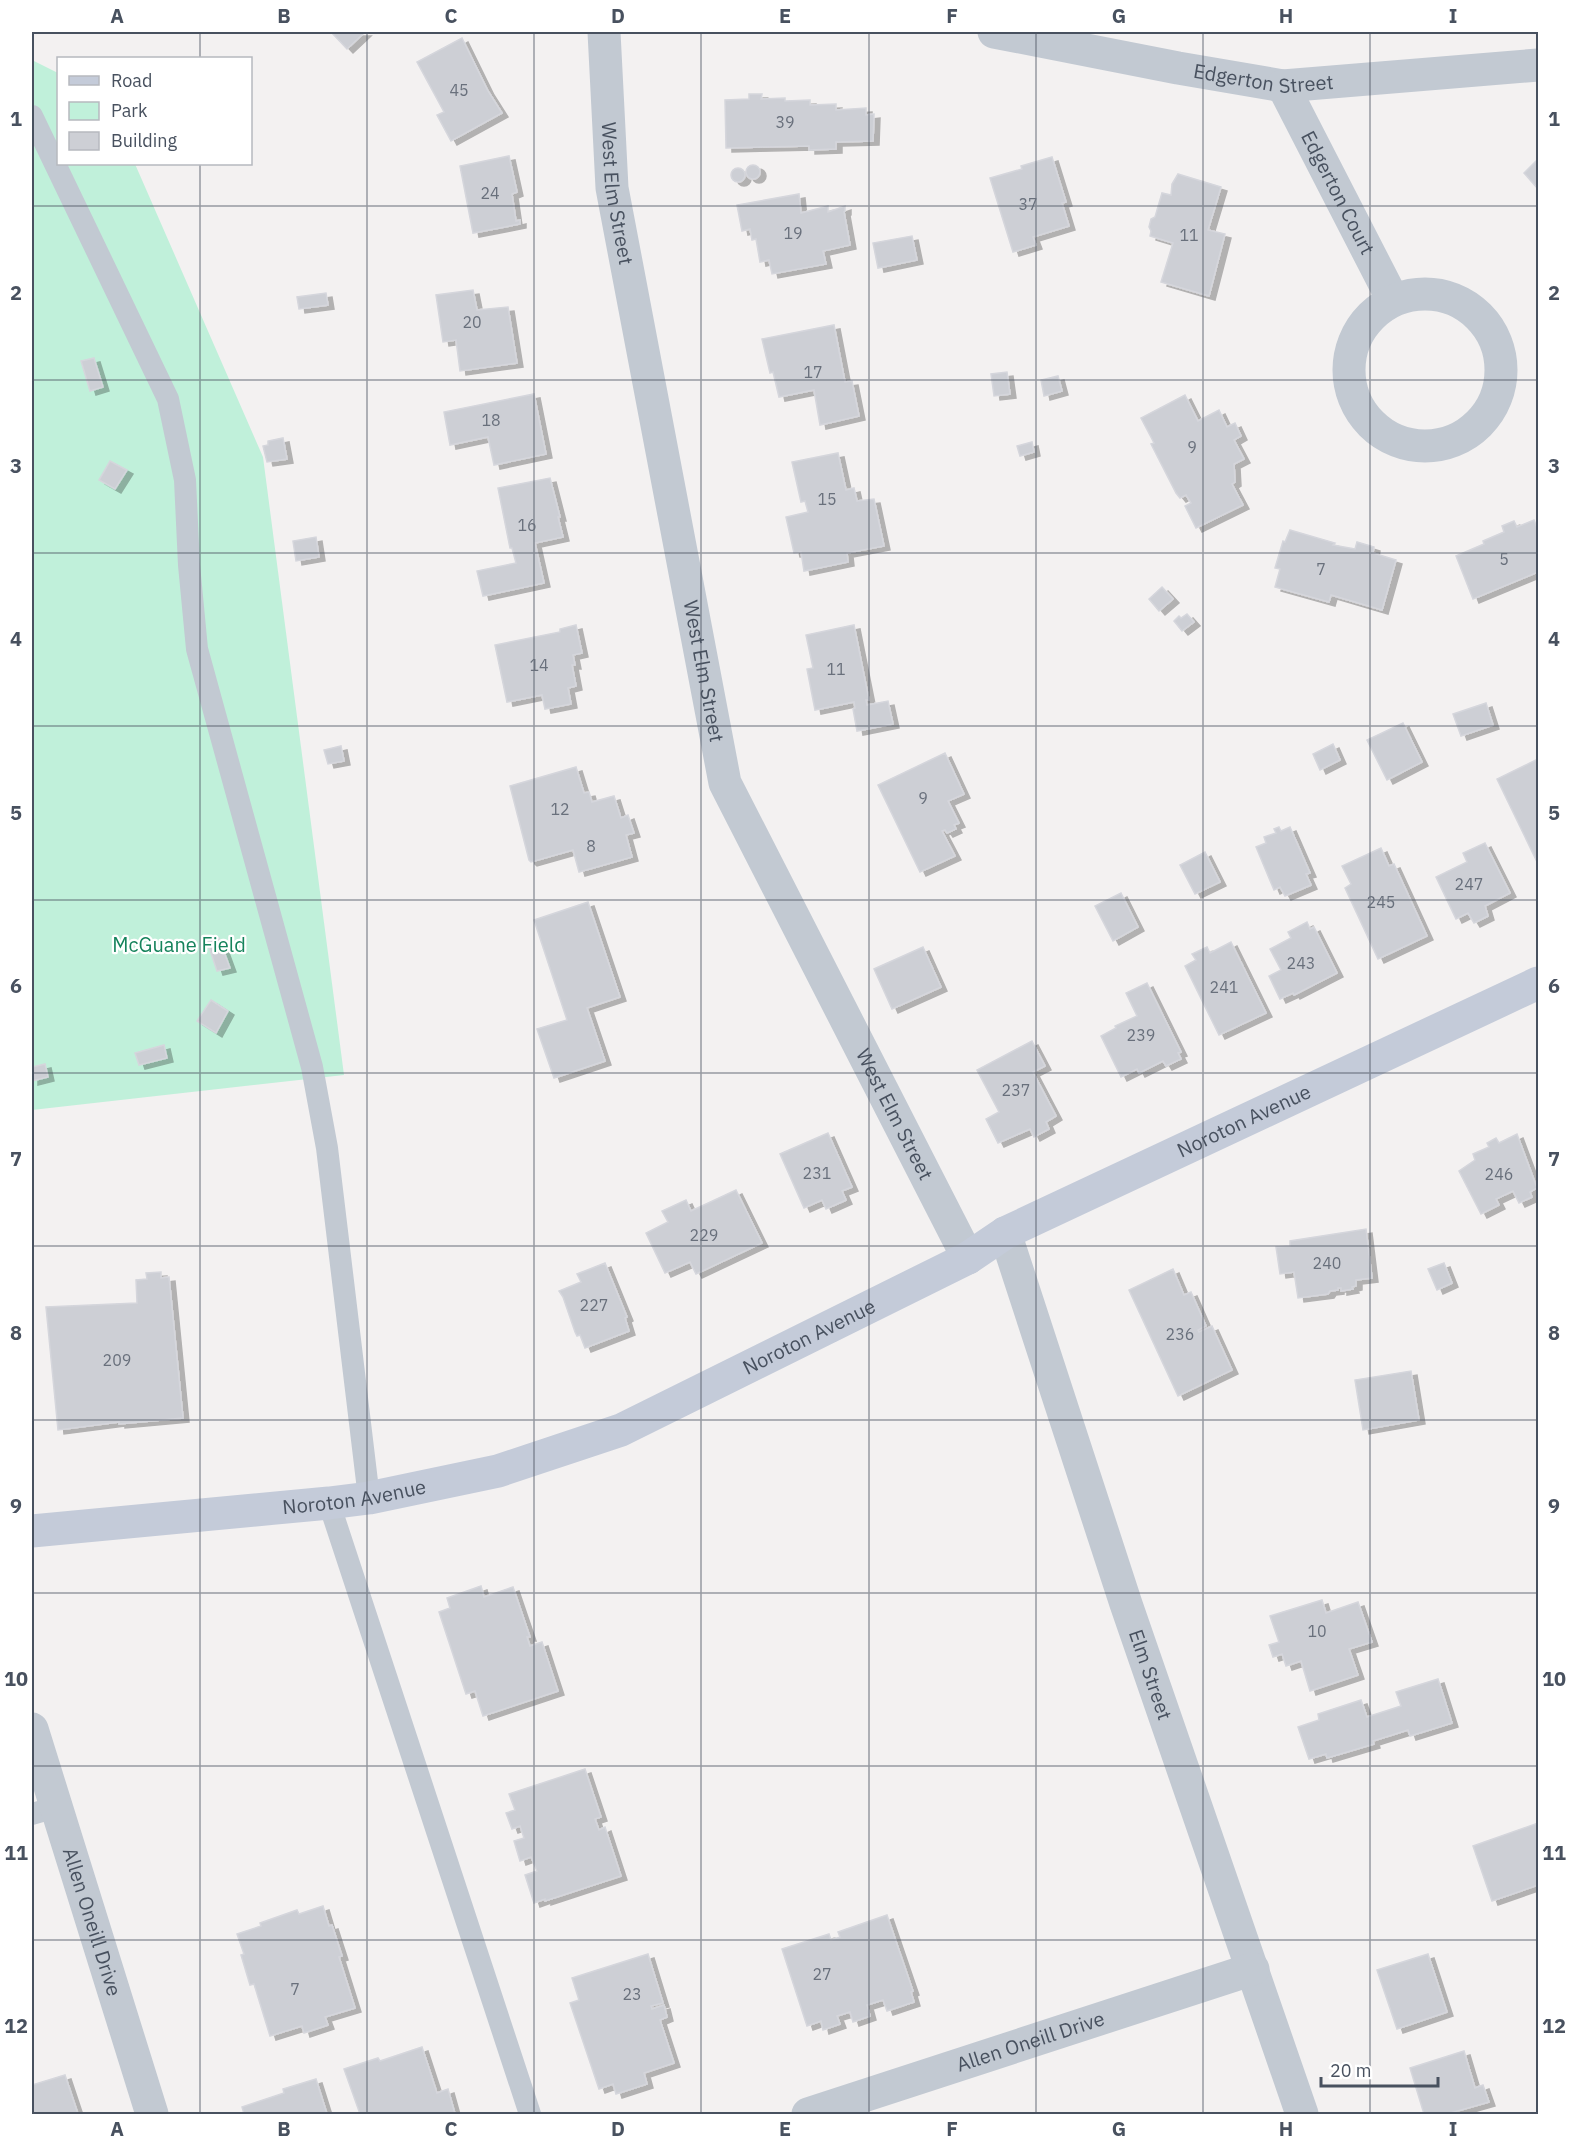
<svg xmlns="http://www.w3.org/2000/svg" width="1570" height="2146" viewBox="0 0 1570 2146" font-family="'IBM Plex Sans',sans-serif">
	<defs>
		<filter id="shadow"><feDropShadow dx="6" dy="4" stdDeviation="0" flood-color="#0004"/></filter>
	</defs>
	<rect width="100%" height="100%" fill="#f3f1f1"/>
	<path fill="#c0f0da" d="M32 60 58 73V164H135L263 457 344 1075 32 1110Z"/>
	<g fill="#cdcfd5" stroke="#d5d6dc" stroke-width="1.5" filter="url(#shadow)">
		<path d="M331 32H365L347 49Z"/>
		<path d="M462 38 488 91 502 113 451 141 437 115 444 112 417 62Z"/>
		<path d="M749 94H762L761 99 785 98V101L810 100V105L836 104V110L866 108V115L874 114 873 141 836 142V149L809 150V146L726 148 725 100 749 99Z"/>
		<path d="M509 156 517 192 512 194 516 221 520 220V224L473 233 460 166Z"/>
		<path d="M1052 157 1066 202 1062 203 1069 226 1033 237 1036 245 1013 252 990 178 1022 169 1021 166Z"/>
		<path d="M1538 159V189L1524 173Z"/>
		<circle cx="753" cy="172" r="7"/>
		<circle cx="738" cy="175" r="7"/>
		<path d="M1178 174 1221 187 1208 230 1225 234 1209 296 1161 282 1173 243 1150 236 1151 231 1149 227 1151 219 1155 217 1162 193 1171 195 1172 184Z"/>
		<path d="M799 194 801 213 828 206V212L845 206V211L844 212 850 245 823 251 826 264 772 274 769 260 760 262 756 239 752 240 750 229 742 231 737 205Z"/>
		<path d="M912 236 917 260 878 268 873 243Z"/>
		<path d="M473 290 477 310 508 307 517 363 460 371 456 340 443 342 436 295Z"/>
		<path d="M326 293 328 305 299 309 297 297Z"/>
		<path d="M834 325 845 382 852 381 859 416 820 425 814 390 779 397 773 372 770 373 762 339Z"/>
		<path d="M94 358 103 387 90 391 81 361Z"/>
		<path d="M1007 372 1010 394 994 396 991 374Z"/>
		<path d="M1058 376 1062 391 1044 396 1041 380Z"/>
		<path d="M534 394 546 454 494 465 488 437 450 445 444 412Z"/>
		<path d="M1185 395 1198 421 1219 410 1227 427 1235 423 1241 436 1234 440 1244 459 1234 464 1235 482 1232 484 1243 505 1196 528 1185 506 1191 503 1186 495 1180 498 1176 493 1151 444 1154 443 1141 418Z"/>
		<path d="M283 438 287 459 267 462 263 446 268 445V441Z"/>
		<path d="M1032 442 1034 452 1020 456 1017 446Z"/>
		<path d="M838 453 846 490 854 488 857 501 874 499 884 546 847 553 848 562 804 571 801 552 794 553 786 517 808 512 805 501 801 502 792 462Z"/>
		<path d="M110 461 127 470 115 489 99 480Z"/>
		<path d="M550 478 560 517H558L563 537 535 543 544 583 483 596 477 571 516 563 512 548H510L498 488Z"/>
		<path d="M1534 520 1538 530V572L1473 599 1456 556 1484 544 1483 541 1504 532 1502 526 1514 521 1517 527Z"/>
		<path d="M1290 530 1335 543 1333 545 1355 549 1357 542 1374 547 1373 553 1396 560 1382 610 1331 595 1329 602 1275 587 1280 569 1275 568 1283 541 1285 542Z"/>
		<path d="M316 537 319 557 296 561 293 541Z"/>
		<path d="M1162 587 1173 599 1159 611 1149 599Z"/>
		<path d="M1187 614 1194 622 1182 631 1174 621 1179 616 1181 618Z"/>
		<path d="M576 625 582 653 573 655 575 665H572L576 686 568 688 571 704 545 709 542 695 507 702 495 645 560 632V629Z"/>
		<path d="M854 625 869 700H866L867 705 888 701 893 724 857 731 853 709 855 708 854 702 815 710 807 669 813 668 806 635Z"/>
		<path d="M1486 703 1493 725 1461 736 1453 714Z"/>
		<path d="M1403 723 1422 762 1387 780 1367 740Z"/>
		<path d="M1333 744 1340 760 1320 770 1313 754Z"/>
		<path d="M341 746 344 761 328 764 324 750Z"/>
		<path d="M945 753 964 794 948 801 959 823 954 825 956 829 947 833 945 830 942 831 955 856 920 872 878 785Z"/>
		<path d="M1538 759V864L1497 779Z"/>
		<path d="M576 767 584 793 589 792 592 802 614 796 621 818 628 815 634 833 626 835 632 857 579 872 573 850 531 862 529 860 510 786Z"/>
		<path d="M1279 827 1281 831 1290 827 1310 873 1306 874 1311 885 1285 896 1280 887 1274 890 1256 847 1266 843 1264 837 1276 833 1274 829Z"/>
		<path d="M1485 843 1510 893 1485 906 1488 916 1474 923 1468 913 1456 919 1436 877 1467 862 1463 853Z"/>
		<path d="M1381 848 1389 866 1394 864 1427 936 1378 959 1345 888 1351 884 1342 866Z"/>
		<path d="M1205 852 1220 882 1195 894 1180 865Z"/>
		<path d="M1121 893 1138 927 1113 941 1095 906Z"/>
		<path d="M588 902 620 997 587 1008 605 1061 554 1078 537 1029 567 1020 534 920Z"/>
		<path d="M1307 922 1310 929 1314 927 1337 973 1294 995 1293 993 1280 999 1269 976 1281 970 1270 949 1291 938 1288 932Z"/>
		<path d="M219 938 230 968 217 971 207 941Z"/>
		<path d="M1231 942 1266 1013 1219 1035 1185 966 1196 960 1192 954 1207 947 1210 953Z"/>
		<path d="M923 947 941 987 892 1009 874 969Z"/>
		<path d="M1147 983 1181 1052 1178 1053 1181 1059 1166 1066 1163 1061 1139 1073 1137 1069 1121 1077 1101 1036 1116 1028 1115 1026 1137 1016 1126 993Z"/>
		<path d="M211 1000 228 1011 216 1033 197 1021Z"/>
		<path d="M1032 1041 1045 1066 1033 1072 1056 1116 1046 1122 1049 1129 1034 1137 1030 1129 998 1143 986 1119 999 1112 977 1070Z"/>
		<path d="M164 1045 167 1058 139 1065 135 1053Z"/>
		<path d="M45 1064 48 1077 32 1081V1067Z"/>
		<path d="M828 1133 852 1187 842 1191 846 1200 826 1209 822 1200 804 1208 780 1154Z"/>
		<path d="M1517 1134 1537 1188 1530 1192 1532 1197 1519 1203 1513 1191 1496 1199 1499 1205 1481 1214 1459 1171 1475 1160 1473 1154 1489 1147 1487 1143 1496 1138 1499 1143Z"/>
		<path d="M736 1190 762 1243 696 1274 690 1262 665 1273 646 1233 668 1222 662 1211 686 1200 691 1211Z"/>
		<path d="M1366 1229 1372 1278 1356 1280V1286L1352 1287 1353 1289 1341 1291V1288H1338V1290L1330 1291 1328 1294 1298 1298 1294 1272 1280 1274 1276 1247 1290 1246V1241Z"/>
		<path d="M605 1263 627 1317 625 1318 629 1331 585 1348 580 1335 577 1336 575 1332 563 1297 559 1291 581 1282 577 1274Z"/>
		<path d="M1444 1263 1452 1283 1437 1290 1428 1269Z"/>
		<path d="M1173 1269 1184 1295 1191 1292 1206 1326 1198 1330 1199 1332 1212 1326 1232 1370 1178 1396 1129 1290Z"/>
		<path d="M161 1272V1278L169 1277 183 1418 119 1424V1422L58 1430 46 1307 137 1303 136 1280 147 1279 146 1273Z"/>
		<path d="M1411 1371 1419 1420 1363 1430 1355 1380Z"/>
		<path d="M481 1586 484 1597 513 1587 530 1637H527L530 1646 542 1642 558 1691 483 1716 475 1691 466 1694 439 1612 450 1608 447 1598Z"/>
		<path d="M1322 1600 1326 1613 1358 1602 1372 1642 1349 1649 1358 1675 1310 1691 1301 1661 1286 1666 1282 1654 1273 1657 1269 1645 1279 1642 1270 1616Z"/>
		<path d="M1438 1679 1452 1723 1410 1736 1408 1730 1373 1741 1374 1744 1327 1758 1326 1754 1309 1759 1298 1727 1319 1720 1318 1714 1361 1700 1367 1717 1401 1706 1396 1692Z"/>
		<path d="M585 1769 601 1817 595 1819 599 1830 605 1827 621 1876 545 1901V1899L534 1903 525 1875 537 1871 531 1857 520 1861 514 1841 524 1838 520 1826 512 1829 506 1813 515 1810 509 1794Z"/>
		<path d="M1538 1823V1885L1492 1901 1473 1846Z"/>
		<path d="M323 1906 329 1926 332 1925 342 1956 339 1957 355 2008 325 2017 328 2025 304 2033 302 2026 270 2036 254 1984 250 1985 241 1955 244 1954 237 1934 261 1926 260 1923 297 1910 299 1914Z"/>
		<path d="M887 1915 913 1991 911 1992 914 2002 887 2011 883 2000 867 2005 870 2016 853 2022 850 2012 837 2016 840 2024 823 2030 821 2021 807 2026 782 1949 829 1934 831 1940 840 1937 838 1932Z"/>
		<path d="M648 1954 663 2003 651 2006 652 2009 664 2005 667 2017 660 2020 674 2063 644 2073 647 2084 616 2094 613 2084 599 2089 570 2003 579 2000 572 1978Z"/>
		<path d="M1428 1954 1447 2012 1397 2029 1377 1970Z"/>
		<path d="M422 2047 437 2093 448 2089 455 2114H360L344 2069 378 2058 380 2061Z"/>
		<path d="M1464 2051 1475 2088 1483 2085 1489 2102 1447 2114H1424L1410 2068Z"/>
		<path d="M65 2075 78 2114H32V2085Z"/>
		<path d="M316 2079 327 2114H244L242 2107 284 2093 283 2089Z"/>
	</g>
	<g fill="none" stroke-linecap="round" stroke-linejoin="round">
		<g stroke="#c2c9d2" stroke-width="22">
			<path d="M32 116 168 399 185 480 189 565 197 649 312 1067 327 1148 369 1498"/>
			<path d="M329 1503 530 2114"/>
			<path d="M32 1814 56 1807"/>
		</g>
		<g stroke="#c2c9d2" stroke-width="33">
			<path id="s1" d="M604 32 612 188 725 783 968 1258"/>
			<path id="s2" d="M994 32 1178 68 1283 86 1538 65"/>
			<path id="s3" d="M1283 86 1393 300"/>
			<circle cx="1425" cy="370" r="76"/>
			<path id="s4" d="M1005 1233 1126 1604 1302 2114"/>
			<path id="s5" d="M32 1729 152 2114"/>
			<path id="s6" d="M808 2114 1253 1969"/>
		</g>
		<path stroke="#c4cbd9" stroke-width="33" id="s7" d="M32 1531 329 1503 369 1498 498 1471 621 1430 968 1258 1005 1233 1538 983"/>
	</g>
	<path fill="none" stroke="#48515f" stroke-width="1.5" stroke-opacity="0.55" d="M200 32V58M367 32V2114M534 32V2114M701 32V2114M869 32V2114M1036 32V2114M1203 32V2114M1370 32V2114M200 164V2114M32 206H1538M32 380H1538M32 553H1538M32 726H1538M32 900H1538M32 1073H1538M32 1246H1538M32 1420H1538M32 1593H1538M32 1766H1538M32 1940H1538"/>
	<g text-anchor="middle" stroke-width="4.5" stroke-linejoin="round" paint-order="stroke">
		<g font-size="16" fill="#69707c">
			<text x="459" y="96">45</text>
			<text x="785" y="128">39</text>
			<text x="490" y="199">24</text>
			<text x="1028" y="210">37</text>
			<text x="793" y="239">19</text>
			<text x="1189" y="241">11</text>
			<text x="472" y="328">20</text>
			<text x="813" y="378">17</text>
			<text x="491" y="426">18</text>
			<text x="1192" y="453">9</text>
			<text x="827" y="505">15</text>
			<text x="527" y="531">16</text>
			<text x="1504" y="565">5</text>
			<text x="1321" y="575">7</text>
			<text x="539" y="671">14</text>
			<text x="836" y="675">11</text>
			<text x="923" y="804">9</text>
			<text x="560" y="815">12</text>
			<text x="591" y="852">8</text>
			<text x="1469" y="890">247</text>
			<text x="1381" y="908">245</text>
			<text x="1301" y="969">243</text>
			<text x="1224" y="993">241</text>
			<text x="1141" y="1041">239</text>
			<text x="1016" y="1096">237</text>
			<text x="817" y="1179">231</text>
			<text x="1499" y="1180">246</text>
			<text x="704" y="1241">229</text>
			<text x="1327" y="1269">240</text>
			<text x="594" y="1311">227</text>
			<text x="1180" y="1340">236</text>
			<text x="117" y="1366">209</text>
			<text x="1317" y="1637">10</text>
			<text x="822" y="1980">27</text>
			<text x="295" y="1995">7</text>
			<text x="632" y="2000">23</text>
		</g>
		<g font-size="20" fill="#48515f" stroke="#fff">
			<text dy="7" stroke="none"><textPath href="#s2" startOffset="274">Edgerton Street</textPath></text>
			<text dy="7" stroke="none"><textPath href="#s1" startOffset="162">West Elm Street</textPath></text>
			<text dy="7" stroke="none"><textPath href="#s3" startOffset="120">Edgerton Court</textPath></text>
			<text dy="7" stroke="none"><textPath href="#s1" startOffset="648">West Elm Street</textPath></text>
			<text dy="7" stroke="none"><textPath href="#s1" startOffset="1134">West Elm Street</textPath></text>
			<text dy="7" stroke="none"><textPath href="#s7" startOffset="1296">Noroton Avenue</textPath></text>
			<text dy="7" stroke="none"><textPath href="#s7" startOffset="810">Noroton Avenue</textPath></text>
			<text dy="7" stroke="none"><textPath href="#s7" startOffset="324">Noroton Avenue</textPath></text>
			<text dy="7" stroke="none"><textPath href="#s4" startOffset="465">Elm Street</textPath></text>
			<text dy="7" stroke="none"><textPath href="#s5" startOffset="202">Allen Oneill Drive</textPath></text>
			<text dy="7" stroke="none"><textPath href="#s6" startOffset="234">Allen Oneill Drive</textPath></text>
		</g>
		<g font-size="20" fill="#16835c" stroke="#fff">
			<text x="179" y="952">McGuane Field</text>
		</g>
	</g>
	<rect width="1570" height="2146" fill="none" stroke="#ffffff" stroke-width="66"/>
	<rect x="57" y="57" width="195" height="108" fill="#ffffff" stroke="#b6b9bf" stroke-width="1.5"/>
	<rect x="69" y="76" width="30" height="9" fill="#c4cbd9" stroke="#b6b9bf" stroke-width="1.5"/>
	<text x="111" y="87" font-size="18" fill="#48515f">Road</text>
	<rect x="69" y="102" width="30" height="18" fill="#c0f0da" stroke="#b6b9bf" stroke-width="1.5"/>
	<text x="111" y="117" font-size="18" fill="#48515f">Park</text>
	<rect x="69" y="132" width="30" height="18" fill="#cdcfd5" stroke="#b6b9bf" stroke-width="1.5"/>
	<text x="111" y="147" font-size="18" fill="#48515f">Building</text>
	<path d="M1321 2077v9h117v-9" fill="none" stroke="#48515f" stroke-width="3"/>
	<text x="1330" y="2077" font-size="18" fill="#48515f" stroke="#ffffff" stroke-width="4.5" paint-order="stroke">20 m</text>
	<rect x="33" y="33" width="1504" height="2080" fill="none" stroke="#48515f" stroke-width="2"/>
	<g font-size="20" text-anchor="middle" font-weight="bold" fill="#48515f">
		<text x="117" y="23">A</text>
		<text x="284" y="23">B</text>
		<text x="451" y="23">C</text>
		<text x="618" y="23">D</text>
		<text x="785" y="23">E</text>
		<text x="952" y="23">F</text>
		<text x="1119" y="23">G</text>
		<text x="1286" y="23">H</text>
		<text x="1453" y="23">I</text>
		<text x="16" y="126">1</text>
		<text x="1554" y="126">1</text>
		<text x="16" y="300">2</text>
		<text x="1554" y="300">2</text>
		<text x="16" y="473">3</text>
		<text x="1554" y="473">3</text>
		<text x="16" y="646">4</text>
		<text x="1554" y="646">4</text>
		<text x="16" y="820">5</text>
		<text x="1554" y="820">5</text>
		<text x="16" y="993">6</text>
		<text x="1554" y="993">6</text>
		<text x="16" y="1166">7</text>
		<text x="1554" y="1166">7</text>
		<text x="16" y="1340">8</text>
		<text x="1554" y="1340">8</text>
		<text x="16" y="1513">9</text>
		<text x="1554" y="1513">9</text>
		<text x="16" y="1686">10</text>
		<text x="1554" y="1686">10</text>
		<text x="16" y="1860">11</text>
		<text x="1554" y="1860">11</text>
		<text x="16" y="2033">12</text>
		<text x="1554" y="2033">12</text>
		<text x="117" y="2136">A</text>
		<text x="284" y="2136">B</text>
		<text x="451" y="2136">C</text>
		<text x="618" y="2136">D</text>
		<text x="785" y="2136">E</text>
		<text x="952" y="2136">F</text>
		<text x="1119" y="2136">G</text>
		<text x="1286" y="2136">H</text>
		<text x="1453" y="2136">I</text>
	</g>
</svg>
